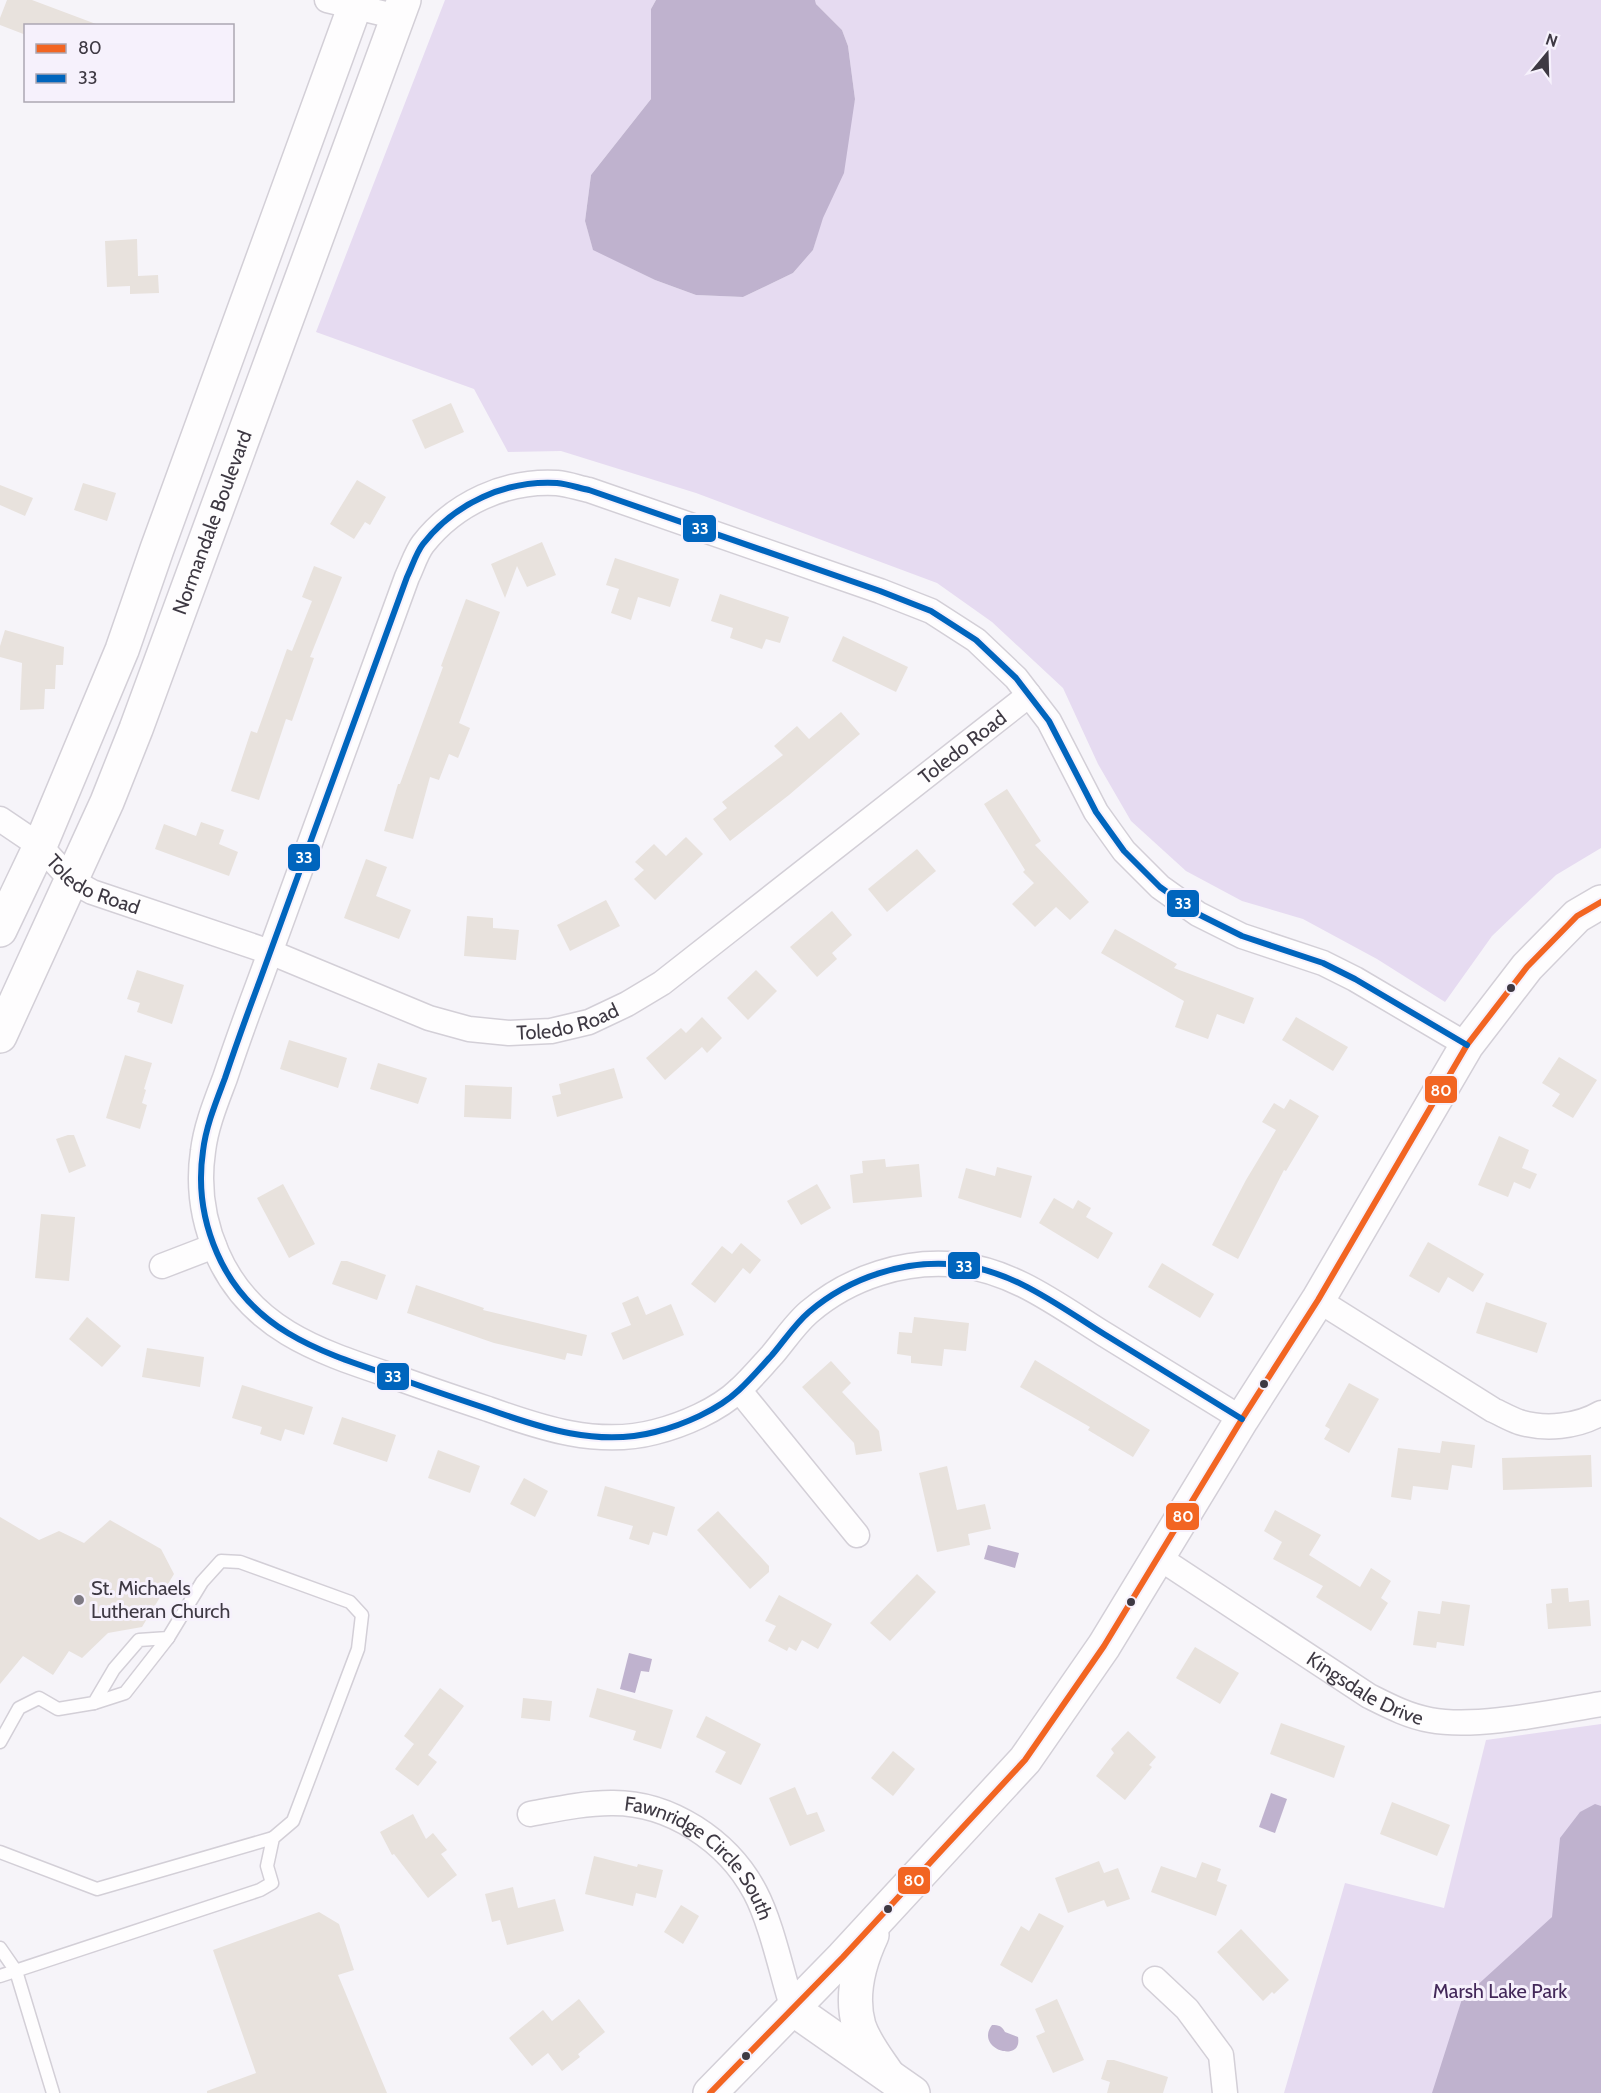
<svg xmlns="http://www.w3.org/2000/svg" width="1601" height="2093" viewBox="0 0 1601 2093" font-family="Cabin,sans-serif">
	<rect width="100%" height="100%" fill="#f6f4f9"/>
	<g fill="#e6dbf1">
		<path d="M445 0H656L651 9V99L591 175 585 221 593 249 655 280 696 295 743 297 793 273 813 250 855 99 848 46 842 30 816 4 815 0H1601V848L1556 875 1492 936 1445 1002 1377 959 1303 919 1242 901 1186 871 1131 821 1098 764 1063 688 992 622 937 583 696 493 561 451 508 452 474 389 316 332Z"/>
		<path d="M1601 1724V2093H1284L1345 1883 1444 1908 1486 1740Z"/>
	</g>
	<g fill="#bfb2ce">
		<path d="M656 0H815L816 4 842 30 848 46 855 99 844 173 823 218 813 250 793 273 743 297 696 295 655 280 593 250 585 221 591 175 651 99V9Z"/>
		<path d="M988 1545 1019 1553 1015 1568 984 1559Z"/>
		<path d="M629 1653 652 1659 649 1672 641 1671 635 1693 620 1689Z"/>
		<path d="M1271 1793 1287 1799 1275 1833 1259 1827Z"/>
		<path d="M1595 1804 1601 1806V2093H1432L1462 1999 1552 1917 1560 1838 1580 1812Z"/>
		<path d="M992 2025C999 2025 1002 2026 1005 2032L1018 2037C1023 2064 974 2049 992 2025Z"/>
	</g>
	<g fill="#e8e2dd">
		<path d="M7 0H32L96 24V26H26V35L0 25V18Z"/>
		<path d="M137 239 138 276 158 275 159 293 130 294V286L107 287 105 241Z"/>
		<path d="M451 403 464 432 425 449 412 420Z"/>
		<path d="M357 480 386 497 370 525 365 522 354 539 330 524Z"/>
		<path d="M83 483 116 493 107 521 74 510Z"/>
		<path d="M0 485 33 498 25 516 0 505Z"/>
		<path d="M542 542 556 575 527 587 517 566 505 598 491 564Z"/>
		<path d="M615 558 679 579 670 607 638 597 631 620 611 613 619 589 606 585Z"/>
		<path d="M314 566 342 577 310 657 314 658 292 721 286 719 259 800 231 791 251 731 257 733 287 649 292 651 312 601 302 597Z"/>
		<path d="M720 594 789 617 780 643 766 639 762 649 730 638 733 628 711 621Z"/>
		<path d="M466 599 500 612 459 723 470 728 458 758 449 754 439 780 430 777 413 839 384 831 398 784H400L443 667 441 666Z"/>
		<path d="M5 630 64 647 63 665H56L55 689H45L44 709 20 710 22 663 0 657V646Z"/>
		<path d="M843 636 908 667 896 692 832 661Z"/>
		<path d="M841 712 860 734 789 795 730 841 713 819 727 808 722 802 783 755 774 746 797 726 809 739Z"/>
		<path d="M1007 789 1041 841 1035 845 1089 902 1070 920 1056 907 1035 927 1012 904 1034 883 1023 872 1025 870 984 804Z"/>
		<path d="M201 822 224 830 219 844 238 852 229 876 155 849 164 824 196 836Z"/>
		<path d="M686 837 703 854 655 900 634 879 644 870 635 862 654 844 666 856Z"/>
		<path d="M917 849 936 871 887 912 868 889Z"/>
		<path d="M366 859 387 867 376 896 411 910 399 939 344 918Z"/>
		<path d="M606 900 620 926 570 951 557 925Z"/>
		<path d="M832 911 852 935 832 953 837 959 817 977 790 947Z"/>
		<path d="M467 916 493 918V928L519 930 516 960 464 956Z"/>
		<path d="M1115 929 1177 964 1174 968 1254 998 1244 1024 1217 1014 1208 1039 1175 1027 1184 1001 1101 953Z"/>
		<path d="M137 970 184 985 172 1024 137 1012 140 1003 127 999Z"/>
		<path d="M756 970 777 991 748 1020 727 998Z"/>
		<path d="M702 1017 722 1038 707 1053 702 1047 665 1080 646 1058 681 1028 686 1033Z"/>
		<path d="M1296 1017 1348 1047 1333 1071 1282 1040Z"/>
		<path d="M289 1040 347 1058 338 1088 280 1069Z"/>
		<path d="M125 1055 152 1063 144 1089 146 1090 142 1103 147 1105 140 1129 106 1118Z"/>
		<path d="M1559 1057 1597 1080 1573 1118 1552 1106 1560 1094 1542 1083Z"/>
		<path d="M378 1063 427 1078 418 1104 370 1089Z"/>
		<path d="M614 1068 623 1098 557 1117 552 1096 561 1094 559 1084Z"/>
		<path d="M465 1085 512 1087 511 1119 464 1117Z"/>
		<path d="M1290 1099 1319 1116 1286 1171 1284 1170 1238 1259 1212 1245 1246 1180 1276 1130 1262 1122 1274 1103 1284 1109Z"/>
		<path d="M68 1135H74L86 1166 69 1173 56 1139Z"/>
		<path d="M1499 1136 1529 1150 1522 1168 1537 1174 1530 1189 1514 1182 1508 1197 1478 1185Z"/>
		<path d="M885 1159 886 1167 919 1164 922 1197 853 1203 850 1175 863 1173 862 1161Z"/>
		<path d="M997 1167 1032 1176 1021 1218 958 1198 966 1168 995 1176Z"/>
		<path d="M283 1184 315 1244 289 1258 257 1198Z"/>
		<path d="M817 1184 831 1208 801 1225 787 1201Z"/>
		<path d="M1054 1198 1073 1209 1078 1200 1091 1208 1086 1217 1113 1233 1098 1259 1039 1223Z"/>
		<path d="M41 1214 75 1217 69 1281 35 1278Z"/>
		<path d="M1428 1242 1484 1274 1473 1292 1448 1277 1439 1293 1409 1276Z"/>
		<path d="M741 1243 761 1260 750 1274 743 1268 715 1303 691 1284 722 1246 732 1254Z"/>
		<path d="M341 1261H347L386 1275 377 1300 332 1284Z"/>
		<path d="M1162 1263 1214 1294 1200 1318 1148 1287Z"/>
		<path d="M416 1285 484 1308 483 1310 587 1335 582 1356 567 1353 565 1360 494 1343 407 1313Z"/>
		<path d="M638 1296 646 1315 671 1304 684 1335 623 1360 611 1333 631 1325 622 1303Z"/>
		<path d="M1486 1302 1547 1323 1537 1353 1476 1333Z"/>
		<path d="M87 1317 121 1346 102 1367 69 1339Z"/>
		<path d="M914 1317 969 1323 966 1351 944 1349 942 1366 911 1363V1356L897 1354 899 1332 912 1333Z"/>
		<path d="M147 1348 204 1357 200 1387 142 1377Z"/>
		<path d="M1035 1360 1150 1430 1133 1457 1088 1430 1090 1427 1020 1387Z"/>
		<path d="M831 1361 851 1383 842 1392 879 1431 882 1451 856 1455 854 1443 802 1387Z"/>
		<path d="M1349 1383 1379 1399 1349 1453 1324 1439 1330 1429 1325 1426Z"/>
		<path d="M242 1385 313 1407 304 1435 285 1429 281 1441 260 1434 262 1427 232 1418Z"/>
		<path d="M342 1417 396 1435 387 1462 333 1444Z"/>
		<path d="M1442 1441 1475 1445 1472 1468 1452 1465 1448 1490 1413 1486 1411 1500 1391 1497 1398 1448 1440 1453Z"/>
		<path d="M438 1450 480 1466 470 1493 428 1478Z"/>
		<path d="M1591 1455 1592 1487 1503 1490 1502 1458Z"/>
		<path d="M947 1466 957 1510 985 1504 991 1529 968 1534 970 1545 937 1552 919 1473Z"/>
		<path d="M524 1478 548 1491 535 1517 510 1504Z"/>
		<path d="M605 1486 675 1507 667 1536 653 1532 649 1545 629 1539 633 1526 597 1516Z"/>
		<path d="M1275 1510 1321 1535 1309 1555 1360 1587 1371 1568 1391 1581 1381 1598 1388 1603 1371 1631 1316 1597 1323 1586 1273 1559 1282 1542 1264 1531Z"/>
		<path d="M718 1511 769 1566V1572L750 1589 697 1530Z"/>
		<path d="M0 1517 39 1540 59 1531 84 1543 110 1520 161 1549 174 1574 142 1627 108 1633 82 1658 69 1651 53 1675 23 1656 0 1684Z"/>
		<path d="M917 1574 936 1592 890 1641 870 1623Z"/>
		<path d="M1568 1588 1569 1602 1589 1600 1591 1626 1548 1629 1546 1604 1552 1603 1551 1589Z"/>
		<path d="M779 1595 832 1624 818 1649 802 1640 796 1651 789 1647 787 1651 768 1641 776 1626 765 1621Z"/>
		<path d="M1442 1601 1470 1605 1464 1646 1437 1642 1436 1648 1413 1645 1418 1611 1440 1614Z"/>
		<path d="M1195 1647 1239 1673 1220 1704 1176 1678Z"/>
		<path d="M440 1688 464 1706 428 1755 437 1762 418 1786 395 1769 414 1744 404 1736Z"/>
		<path d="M597 1688 673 1710 661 1749 633 1740 636 1731 589 1717Z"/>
		<path d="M523 1698 552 1701 550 1721 521 1718Z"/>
		<path d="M706 1716 761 1744 741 1785 715 1772 726 1752 696 1737Z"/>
		<path d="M1281 1723 1345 1746 1334 1778 1270 1754Z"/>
		<path d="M1128 1731 1156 1757 1149 1765 1152 1767 1125 1800 1096 1776 1114 1753 1111 1749Z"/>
		<path d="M893 1751 915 1769 893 1796 871 1778Z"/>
		<path d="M795 1787 807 1815 817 1812 825 1831 790 1846 769 1798Z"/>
		<path d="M1392 1802 1450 1825 1437 1856 1380 1834Z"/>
		<path d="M413 1814 426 1839 433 1833 447 1850 441 1854 457 1875 428 1898 394 1854 392 1855 380 1832Z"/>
		<path d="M594 1856 637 1867 638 1864 663 1870 656 1898 636 1893 633 1906 585 1894Z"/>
		<path d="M1099 1861 1104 1873 1118 1868 1130 1899 1107 1907 1104 1900 1068 1913 1055 1878Z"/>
		<path d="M1202 1862 1221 1869 1217 1881 1227 1885 1216 1916 1151 1892 1161 1866 1196 1878Z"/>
		<path d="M513 1887 518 1908 555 1899 564 1931 507 1945 500 1920 492 1922 485 1894Z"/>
		<path d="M681 1905 699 1916 683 1944 664 1932Z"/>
		<path d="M319 1912 339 1924 354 1970 338 1975 387 2093H207V2091L256 2073 213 1950Z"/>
		<path d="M1039 1913 1064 1926 1032 1983 1000 1965 1021 1926 1029 1931Z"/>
		<path d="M1241 1929 1289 1980 1274 1994 1272 1992 1263 2001 1217 1952Z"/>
		<path d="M579 1999 605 2032 578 2054 580 2057 562 2071 548 2053 532 2066 509 2038 543 2010 552 2021Z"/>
		<path d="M1057 1999 1084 2060 1053 2073 1036 2036 1045 2032 1035 2009Z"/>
		<path d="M1107 2060H1114L1168 2077 1163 2093H1107L1110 2082 1101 2079Z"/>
	</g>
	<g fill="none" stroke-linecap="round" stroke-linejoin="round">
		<g stroke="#d3cfd7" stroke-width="15">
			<g id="lane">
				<path d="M94 1703 125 1693 168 1638"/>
				<path d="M0 1742 19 1708 39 1698 58 1709 94 1703 114 1669 139 1640 168 1638 202 1582 221 1561 240 1562 350 1602 362 1615 358 1649 293 1821 273 1838 267 1866 272 1883 260 1890 0 1976"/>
				<path d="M0 1852 97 1889 273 1838"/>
				<path d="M0 1948 16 1971 53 2093"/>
			</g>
		</g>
		<g stroke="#d3cfd7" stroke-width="27">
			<g id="street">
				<path d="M327 0 398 17"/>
				<path id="s1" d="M0 819 40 846 72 881 92 892 270 952 429 1018 469 1029 509 1033 551 1031 589 1022 627 1004 662 983 1029 695"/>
				<path d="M162 1266 214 1246"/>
				<path d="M1318 1300 1493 1410C1502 1414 1510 1419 1519 1422 1545 1430 1577 1427 1601 1413"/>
				<path d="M739 1390 857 1535"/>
				<path d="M1242 1419C1196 1391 1150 1362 1104 1334 1059 1306 1014 1271 959 1265 906 1259 850 1277 809 1312 795 1324 784 1341 772 1355 761 1367 751 1379 739 1390 718 1410 683 1425 655 1432 598 1447 541 1428 488 1409 458 1399 428 1389 398 1378 324 1353 251 1332 217 1253 203 1221 198 1185 203 1151 206 1126 216 1102 225 1078 236 1045 248 1012 260 980 308 845 358 711 407 577 412 567 416 553 423 544 455 503 506 480 557 483 568 484 579 488 589 490L880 591 931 611 976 640 1016 678 1049 721 1096 812 1124 851 1160 887 1198 914 1242 936 1323 963 1355 979 1467 1045"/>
				<path id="s2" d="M1158 1557 1369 1696C1389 1706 1408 1716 1430 1720 1477 1729 1552 1712 1601 1704"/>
				<path id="s3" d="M530 1814C557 1809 584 1803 611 1803 670 1802 728 1841 755 1892 772 1924 782 1975 793 2009"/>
				<path d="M1155 1979 1187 2009 1221 2055 1225 2093"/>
			</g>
		</g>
		<g stroke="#d3cfd7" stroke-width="36">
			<g id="secondary">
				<path d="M0 930 40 846 122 650 157 549 357 0"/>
				<path id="s4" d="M0 1036 107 802 136 729 404 0"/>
				<path d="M872 1935C859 1963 850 1995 859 2026 865 2044 878 2060 888 2075"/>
				<path d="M793 2009 913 2093"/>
				<path d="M710 2093 843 1957 1025 1760 1104 1646 1242 1419 1318 1300 1467 1045 1527 967 1577 916 1601 902"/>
			</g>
		</g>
		<use href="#lane" stroke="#fefdfe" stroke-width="12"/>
		<use href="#street" stroke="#fefdfe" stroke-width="24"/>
		<use href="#secondary" stroke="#fefdfe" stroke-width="33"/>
		<g stroke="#f6f1fc" stroke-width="10">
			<path id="bus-1" d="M710 2093 843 1957 1025 1760 1104 1646 1242 1419 1318 1300 1467 1045 1527 967 1577 916 1601 902"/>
		</g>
		<g stroke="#f6f1fc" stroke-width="10">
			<path id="bus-2" d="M1242 1419C1196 1391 1150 1362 1104 1334 1059 1306 1014 1271 959 1265 906 1259 850 1277 809 1312 795 1324 784 1341 772 1355 761 1367 751 1379 739 1390 718 1410 683 1425 655 1432 598 1447 541 1428 488 1409 458 1399 428 1389 398 1378 324 1353 251 1332 217 1253 203 1221 198 1185 203 1151 206 1126 216 1102 225 1078 236 1045 248 1012 260 980 308 845 358 711 407 577 412 567 416 553 423 544 455 503 506 480 557 483 568 484 579 488 589 490L880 591 931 611 976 640 1016 678 1049 721 1096 812 1124 851 1160 887 1198 914 1242 936 1323 963 1355 979 1467 1045"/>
		</g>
		<use href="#bus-1" stroke="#f26522" stroke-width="6"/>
		<use href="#bus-2" stroke="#0065bd" stroke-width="6"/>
	</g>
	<g fill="#3e3943" stroke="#f6f1fc" stroke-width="2">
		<circle cx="1511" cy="988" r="5"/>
		<circle cx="1264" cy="1384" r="5"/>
		<circle cx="1131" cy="1602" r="5"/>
		<circle cx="888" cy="1909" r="5"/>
		<circle cx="746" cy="2056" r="5"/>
	</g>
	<circle fill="#7e7a83" stroke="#f6f1fc" stroke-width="2" cx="79" cy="1600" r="6"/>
	<g text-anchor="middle" stroke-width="6" stroke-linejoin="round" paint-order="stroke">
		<g font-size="20" fill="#3e3943" stroke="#f6f1fc">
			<text dy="7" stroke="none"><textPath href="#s4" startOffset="556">Normandale Boulevard</textPath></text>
			<text dy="7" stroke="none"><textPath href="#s1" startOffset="1106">Toledo Road</textPath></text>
			<text dy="7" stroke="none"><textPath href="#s1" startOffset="116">Toledo Road</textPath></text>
			<text dy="7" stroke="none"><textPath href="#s1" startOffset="620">Toledo Road</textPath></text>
			<text dy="7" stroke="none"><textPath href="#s2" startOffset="246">Kingsdale Drive</textPath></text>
			<text dy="7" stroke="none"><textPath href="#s3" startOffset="192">Fawnridge Circle South</textPath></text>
		</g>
		<g font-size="20" fill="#3e3943" stroke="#f6f1fc" text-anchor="start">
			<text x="91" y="1595">St. Michaels<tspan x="91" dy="23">Lutheran Church</tspan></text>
		</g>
		<g font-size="20" fill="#432859" stroke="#f6f1fc">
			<text x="1500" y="1998">Marsh Lake Park</text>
		</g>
	</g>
	<g stroke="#f6f1fc" stroke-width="2">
		<rect x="682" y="514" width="35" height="29" rx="6" fill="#0065bd"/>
		<rect x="287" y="843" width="34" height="29" rx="6" fill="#0065bd"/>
		<rect x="1166" y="889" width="34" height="29" rx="6" fill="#0065bd"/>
		<rect x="1424" y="1075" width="34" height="29" rx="6" fill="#f26522"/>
		<rect x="947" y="1251" width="34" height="29" rx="6" fill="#0065bd"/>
		<rect x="376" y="1362" width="34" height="29" rx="6" fill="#0065bd"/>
		<rect x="1165" y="1502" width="35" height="29" rx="6" fill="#f26522"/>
		<rect x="897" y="1866" width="34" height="29" rx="6" fill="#f26522"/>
	</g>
	<g font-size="16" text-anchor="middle" font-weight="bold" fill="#fff">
		<text x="700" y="534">33</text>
		<text x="304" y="863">33</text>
		<text x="1183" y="909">33</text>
		<text x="1441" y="1096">80</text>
		<text x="964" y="1272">33</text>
		<text x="393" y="1382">33</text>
		<text x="1183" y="1522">80</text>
		<text x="914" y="1886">80</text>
	</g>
	<rect x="24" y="24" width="210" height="78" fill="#f6f1fc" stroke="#aca7b2" stroke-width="1.5"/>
	<rect x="36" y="44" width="30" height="9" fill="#f26522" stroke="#aca7b2" stroke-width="1.5"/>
	<text x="78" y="54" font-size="18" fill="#3e3943">80</text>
	<rect x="36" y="74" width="30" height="9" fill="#0065bd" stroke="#aca7b2" stroke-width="1.5"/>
	<text x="78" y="84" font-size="18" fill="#3e3943">33</text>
	<g transform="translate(1547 54) rotate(19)" stroke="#f6f1fc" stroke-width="4.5" paint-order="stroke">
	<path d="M0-4.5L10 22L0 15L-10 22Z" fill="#3e3943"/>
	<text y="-9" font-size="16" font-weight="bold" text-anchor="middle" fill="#3e3943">N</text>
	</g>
</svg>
